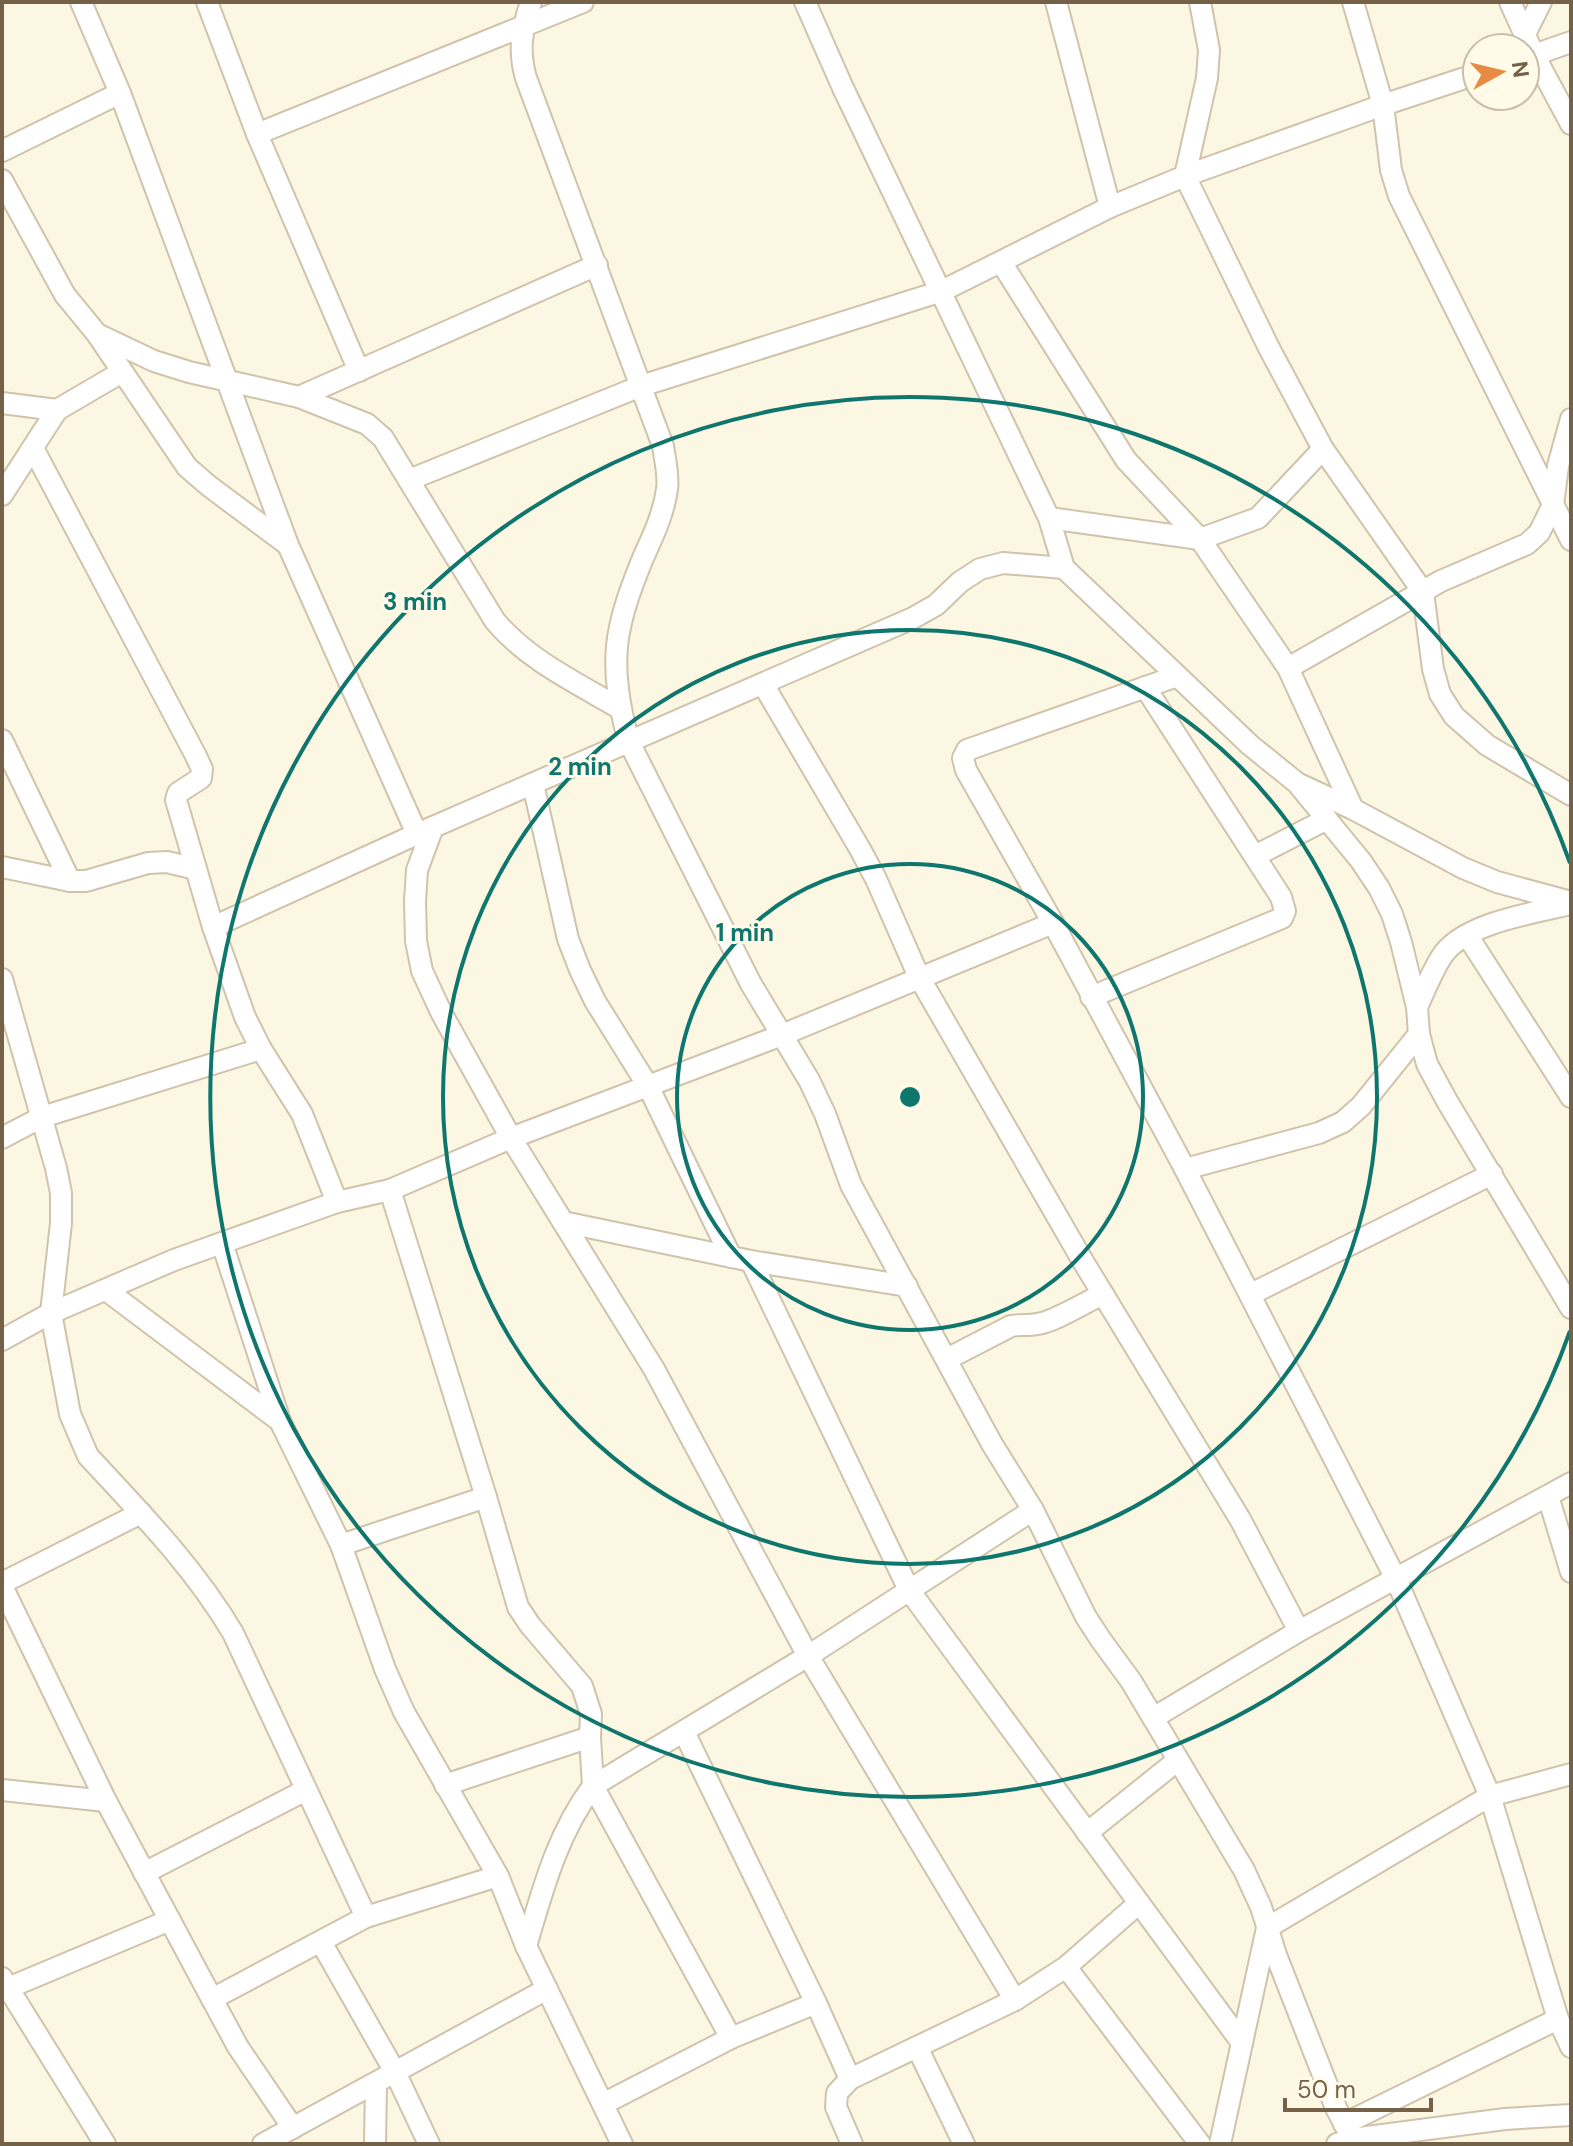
<svg xmlns="http://www.w3.org/2000/svg" width="1573" height="2146" viewBox="0 0 1573 2146" font-family="'DM Sans',sans-serif">
	<rect width="100%" height="100%" fill="#fcf7e2"/>
	<g fill="none" stroke-linecap="round" stroke-linejoin="round">
		<g stroke="#d0c3ac" stroke-width="24">
			<g id="minor">
				<path d="M81 2 120 93 288 545 417 834"/>
				<path d="M207 2 257 134 359 371"/>
				<path d="M531 2C522 28 518 51 526 78L663 446C665 460 669 476 667 489 664 513 653 536 643 558 632 585 620 616 617 646 614 679 620 710 629 742L751 984 809 1080 825 1114 851 1185 992 1444 1033 1510 1086 1617 1101 1640 1131 1681 1244 1870 1261 1907 1276 1955 1336 2108 1355 2144"/>
				<path d="M805 2 843 88 1049 518 1064 568 1250 745 1297 783 1361 861 1379 888 1392 914 1401 942 1417 1007 1419 1034 1427 1064 1447 1101 1571 1308"/>
				<path d="M1056 2 1110 207"/>
				<path d="M1200 2 1209 50 1207 78 1185 176 1269 348 1323 449 1423 592 1433 669 1440 694 1454 716 1487 745 1571 795"/>
				<path d="M1353 2 1383 105 1391 170 1399 196 1571 540"/>
				<path d="M1510 2 1534 55 1571 124"/>
				<path d="M1525 34 1541 2"/>
				<path d="M1525 58 1571 42"/>
				<path d="M257 134 583 2"/>
				<path d="M2 151 120 93"/>
				<path d="M2 180 65 295 97 334 187 467 209 486 288 545"/>
				<path d="M1001 262 1126 460 1200 539 1288 668 1353 809"/>
				<path d="M97 334 154 361 189 372 299 397 367 424 383 438 495 621C528 660 575 682 619 708"/>
				<path d="M299 397 597 265"/>
				<path d="M2 403 57 410"/>
				<path d="M33 448 196 756 202 769 201 778 178 793 176 800 213 927 245 1017 261 1049 302 1114 337 1202"/>
				<path d="M409 480 641 386 942 291 1110 207 1185 176 1383 105 1477 74"/>
				<path d="M2 495 57 410 122 372"/>
				<path d="M1049 518 1200 539 1258 518 1323 449"/>
				<path d="M1288 668 1441 581 1527 544 1539 533 1553 505 1558 466 1571 419"/>
				<path d="M1177 676 967 750 963 758 966 770 1053 923 1185 1169 1396 1579 1490 1796 1558 2019 1571 2047"/>
				<path d="M763 684 860 849 876 879 919 977 1084 1263 1240 1519 1299 1631"/>
				<path d="M2 740 70 881"/>
				<path d="M533 784 568 939 580 970 595 1001 648 1086 731 1257"/>
				<path d="M1301 785 1353 809 1463 868 1497 882 1571 902"/>
				<path d="M433 827 417 870 415 901 416 941 422 971 442 1014 511 1138 654 1369 808 1656 1015 2000"/>
				<path d="M1255 856 1327 819"/>
				<path d="M2 867 70 881H86L148 863 167 862 196 869"/>
				<path d="M213 927 417 834 913 618 936 605 960 582 980 569 1003 563 1064 568"/>
				<path d="M1467 935 1571 1097"/>
				<path d="M2 979 56 1168 61 1193V1223L51 1313 70 1414 88 1456C140 1512 194 1567 233 1633L366 1917"/>
				<path d="M1091 997 1282 918 1285 911 1281 897 1145 687"/>
				<path d="M1417 1007C1424 992 1435 964 1445 952 1470 922 1534 913 1571 904"/>
				<path d="M2 1138 42 1117 261 1049"/>
				<path d="M1185 1169 1319 1133 1343 1122 1361 1106 1419 1034"/>
				<path d="M390 1190 486 1497 518 1607 530 1625 582 1686 591 1714 590 1737 593 1786 731 2038"/>
				<path d="M563 1222 751 1261 907 1286"/>
				<path d="M222 1243 280 1421 341 1545 385 1669 404 1712 498 1876"/>
				<path d="M751 1261 909 1590 1242 2043"/>
				<path d="M106 1290 280 1421"/>
				<path d="M1251 1294 1492 1174"/>
				<path d="M2 1340 51 1313 174 1260 337 1202 390 1190 511 1138 782 1035 1053 923"/>
				<path d="M947 1359 1011 1326C1020 1324 1028 1326 1037 1324 1054 1322 1086 1302 1103 1294"/>
				<path d="M1548 1496 1571 1572"/>
				<path d="M341 1545 486 1497"/>
				<path d="M2 1583 141 1513"/>
				<path d="M2 1586 106 1801 212 1999 238 2047 293 2128"/>
				<path d="M1153 1718 1299 1631 1571 1483"/>
				<path d="M684 1732 816 2003 850 2079"/>
				<path d="M445 1785 590 1737"/>
				<path d="M2 1790 106 1801"/>
				<path d="M1087 1833 1178 1760"/>
				<path d="M144 1873 306 1790"/>
				<path d="M321 1942 395 2072 429 2144"/>
				<path d="M1066 1967 1200 2144"/>
				<path d="M2 1978 105 2144"/>
				<path d="M8 1988 170 1920"/>
				<path d="M212 1999 366 1917 498 1876 526 1946"/>
				<path d="M917 2047 964 2144"/>
				<path d="M603 2104 731 2038 816 2003"/>
				<path d="M1344 2124 1558 2019"/>
				<path d="M263 2144 547 1989"/>
				<path d="M375 2144 376 2083"/>
				<path d="M622 2144 526 1946C543 1889 557 1834 593 1786L808 1656 1033 1510"/>
				<path d="M852 2144 836 2107 837 2093 850 2079 1015 2000 1066 1967 1139 1903"/>
				<path d="M1220 2144 1267 1928 1490 1796 1571 1774"/>
				<path d="M1337 2144 1352 2139 1505 2119 1571 2115"/>
			</g>
		</g>
		<use href="#minor" stroke="#fff" stroke-width="20"/>
	</g>
	<g fill="none" stroke="#0f766e" stroke-width="4">
		<circle cx="910" cy="1097" r="233"/>
		<circle cx="910" cy="1097" r="467"/>
		<path d="M1570 1331A700 700 0 1 1 1570 863"/>
	</g>
	<circle cx="910" cy="1097" r="12" fill="#0f766e" stroke="#fffbe8" stroke-width="4"/>
	<g font-size="24" text-anchor="middle" font-weight="bold" fill="#0f766e" stroke="#fffbe8" stroke-width="6" stroke-linejoin="round" paint-order="stroke">
		<text x="415" y="610">3 min</text>
		<text x="580" y="775">2 min</text>
		<text x="745" y="941">1 min</text>
	</g>
	<rect width="1573" height="2146" fill="none" stroke="#746148" stroke-width="8"/>
	<g transform="translate(1501 72) rotate(82)"><circle r="38" fill="#fffbe8" stroke="#c7bda8" stroke-width="2"/>
	<path d="M0-6L14 30L0 20L-14 30Z" fill="#e78a46"/>
	<text y="-12" font-size="22" font-weight="bold" text-anchor="middle" fill="#746148">N</text>
	</g>
	<path d="M1285 2098v12h146v-12" fill="none" stroke="#746148" stroke-width="4"/>
	<text x="1297" y="2098" font-size="24" fill="#746148" stroke="#fffbe8" stroke-width="6" paint-order="stroke">50 m</text>
</svg>
